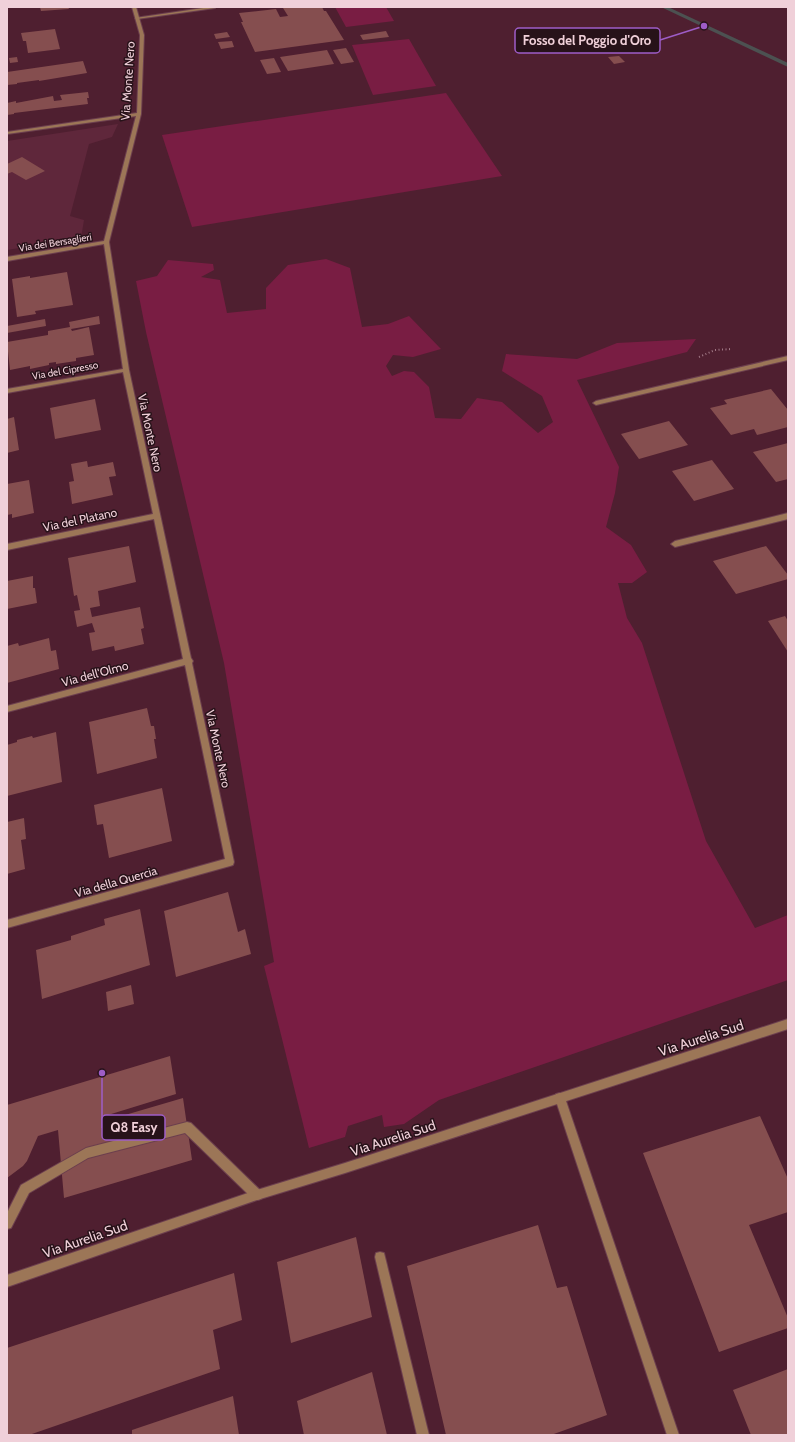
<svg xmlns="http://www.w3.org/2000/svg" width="795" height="1442" viewBox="0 0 795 1442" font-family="Cabin,sans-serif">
	<rect width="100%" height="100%" fill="#4f1f30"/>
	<path fill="#5f273b" d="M118 124 112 137 89 144 70 216 84 220 81 238 7 250V141Z"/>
	<g fill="#791d43">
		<path d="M335 7H386L394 21 346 27Z"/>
		<path d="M409 39 436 86 373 95 352 45Z"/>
		<path d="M446 93 502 176 192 227 162 135Z"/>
		<path d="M326 259 350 268 362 327 388 324 409 316 441 349 413 357 393 355 386 366 392 376 404 371 414 372 429 387 435 418 461 419 477 398 502 402 538 433 553 422 542 396 502 371 506 354 577 359 617 343 696 339 687 352 577 380 619 467 615 493 606 527 631 545 647 572 632 583H618L627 618 642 643 706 841 755 928 788 915V980L439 1100 404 1124 384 1127 382 1115 348 1126 345 1137 309 1148 264 966 274 962 224 663 146 332 136 281 157 276 168 260 213 264 214 270 201 277 220 280 227 313 266 309V288L288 265Z"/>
	</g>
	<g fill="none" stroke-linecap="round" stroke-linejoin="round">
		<path fill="#4c5151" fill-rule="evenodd" d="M661 7H668L788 63V67Z"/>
	</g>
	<g fill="#854e4f">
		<path d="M40 7H68L69 9 41 11Z"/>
		<path d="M289 7H322L324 11H326L344 40 255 52 241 22H243L239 13 276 9 280 17 288 16 283 8Z"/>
		<path d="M55 29 60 49 28 53 26 41H23L21 33Z"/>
		<path d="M386 31 389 37 363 40 360 35Z"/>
		<path d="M227 32 230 37 216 39 214 34Z"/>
		<path d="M232 41 234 47 221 49 218 42Z"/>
		<path d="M346 48 354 62 341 64 333 50Z"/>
		<path d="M327 50 334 64 288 71 280 57Z"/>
		<path d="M619 56 625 62 614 64 608 57Z"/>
		<path d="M17 57 18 62 10 63 9 58Z"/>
		<path d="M274 58 281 72 267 74 260 60Z"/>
		<path d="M83 61 87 73 39 81V80L17 83V84L7 85V72Z"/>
		<path d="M88 92 89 98H87L88 104 14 113V114L7 115V103L16 101V103L53 96 54 101 62 100 60 95Z"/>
		<path d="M22 157 45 171 26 180 12 172 7 174V164Z"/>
		<path d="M67 272 73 305 35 311 36 314 17 317 12 279 30 276V278Z"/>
		<path d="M99 316 100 324 71 329 72 331 89 327 94 355 76 358V361L56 364V362L49 363V365L30 369V366L10 370 7 342 48 335V331L70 327 69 322Z"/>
		<path d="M45 319 46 326 7 333V326Z"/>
		<path d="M771 389 788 410V427L757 435 754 429 731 435 710 408 727 404 724 400Z"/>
		<path d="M95 399 101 430 55 439 50 408Z"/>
		<path d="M14 417 19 450 7 453V419Z"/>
		<path d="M669 421 688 445 639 459 621 434Z"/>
		<path d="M788 443V479L776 482 753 452Z"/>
		<path d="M712 460 734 489 694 501 672 471Z"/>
		<path d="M87 461 88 467 113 462 116 476 109 477 113 495 72 504 69 482 74 481 71 464Z"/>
		<path d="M29 480 34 513 12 518V514L7 515V484Z"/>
		<path d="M129 546 136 582 98 591 100 606 90 608 92 617 140 607 144 628 141 629 144 644 115 651 114 646 92 651 89 633 95 632 92 623 77 627 74 611 80 610 77 595 74 596 68 558Z"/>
		<path d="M766 546 788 575V579L736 594 713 561Z"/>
		<path d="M33 576V588H35L37 603 7 609V581Z"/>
		<path d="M785 616 788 621V652L768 621Z"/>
		<path d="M49 638 51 651 56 650 59 669 7 683V646L18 643 19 646Z"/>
		<path d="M147 708 151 726H154L156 739H154L157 758 97 774 89 722Z"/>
		<path d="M56 732 62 782 7 796V745L17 742V740L32 736 33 738Z"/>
		<path d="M162 788 172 841 109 858 103 824 97 825 94 805Z"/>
		<path d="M24 818 26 839 21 840 25 869 7 874V822Z"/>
		<path d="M228 892 238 932 245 929 251 954 176 977 164 911Z"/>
		<path d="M140 909 150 965 42 999 36 950 71 940V936L105 925 104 919Z"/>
		<path d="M131 985 134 1004 108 1011 106 992Z"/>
		<path d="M170 1056 176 1094 108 1115V1120L183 1098 192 1160 64 1198 58 1130 38 1136 27 1161 23 1166 7 1178V1105Z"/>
		<path d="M760 1116 788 1179V1212L749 1225 788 1318V1328L719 1352 643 1153Z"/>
		<path d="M538 1225 557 1288 567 1286 607 1415 551 1435H446L407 1266Z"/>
		<path d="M356 1237 372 1317 291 1343 277 1262Z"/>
		<path d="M234 1273 242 1320 213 1330 220 1369 29 1435H7V1348Z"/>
		<path d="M788 1369V1435H751L733 1390Z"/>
		<path d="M372 1372 387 1435H304L297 1401Z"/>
		<path d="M233 1396 239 1435H132V1430Z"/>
	</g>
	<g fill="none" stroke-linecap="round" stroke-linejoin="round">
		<g stroke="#6c3f4e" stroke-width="2">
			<g id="service">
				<path d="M210 7 215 8 137 19 135 18Z"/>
				<path d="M187 1122 191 1123 261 1191 262 1195 261 1199 257 1200 253 1199 185 1133 88 1158 29 1193 11 1228 7 1229V1213L21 1185 86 1148Z"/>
			</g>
		</g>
		<g stroke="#6c3f4e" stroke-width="2">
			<g id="minor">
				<path d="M132 7H136L144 35 141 114 109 242 129 370 191 658 193 661 192 663 234 862 233 865 230 866 7 928V920L225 859 185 665 7 712V706L183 659 154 519 7 550V544L153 514 123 372 7 393V389L123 369 104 244 7 261V257L104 241 136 116 7 134V132L137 113 140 35Z"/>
				<path d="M788 356V360L596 405 593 403 596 401Z"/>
				<path d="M788 513V519L675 547 671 544 675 541Z"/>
				<path d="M560 1093 564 1094 565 1098 679 1435H667L555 1098 556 1094Z"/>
				<path d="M380 1252 384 1253 385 1257 429 1435H417L375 1257 376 1253Z"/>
			</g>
		</g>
		<g stroke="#6c3f4e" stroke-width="2">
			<path id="tertiary" d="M788 1019V1029L345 1173 257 1200 7 1287V1275L257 1190 345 1163Z"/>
		</g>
		<path stroke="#a27a87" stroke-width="2" stroke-dasharray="1 2.5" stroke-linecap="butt" d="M699 357 715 350 732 349"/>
		<use href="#service" fill="#9c7657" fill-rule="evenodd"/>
		<use href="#minor" fill="#9c7657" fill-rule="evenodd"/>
		<use href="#tertiary" fill="#9c7657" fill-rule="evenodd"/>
	</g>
	<g text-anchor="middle" stroke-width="3" stroke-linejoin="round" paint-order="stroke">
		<g font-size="10" fill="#f0d0d9" stroke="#271219">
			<text transform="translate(55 242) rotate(-9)" y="4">Via dei Bersaglieri</text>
			<text transform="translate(65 370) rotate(-10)" y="4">Via del Cipresso</text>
		</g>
		<g font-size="12" fill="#f0d0d9" stroke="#271219">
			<text transform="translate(128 81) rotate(-86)" y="4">Via Monte Nero</text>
			<text transform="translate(150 433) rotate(78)" y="4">Via Monte Nero</text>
			<text transform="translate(80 520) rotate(-12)" y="4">Via del Platano</text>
			<text transform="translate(95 674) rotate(-15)" y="4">Via dell'Olmo</text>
			<text transform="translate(218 749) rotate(78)" y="4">Via Monte Nero</text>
			<text transform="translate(116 882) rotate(-16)" y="4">Via della Quercia</text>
		</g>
		<g font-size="14" fill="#f0d0d9" stroke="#271219">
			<text transform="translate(701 1038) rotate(-18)" y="5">Via Aurelia Sud</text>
			<text transform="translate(393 1138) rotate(-18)" y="5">Via Aurelia Sud</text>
			<text transform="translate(85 1239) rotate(-19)" y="5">Via Aurelia Sud</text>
		</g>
	</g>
	<path fill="none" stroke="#9e5dc7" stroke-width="1.5" d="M704 26L660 40M102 1073L102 1128"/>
	<g fill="#9e5dc7" stroke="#271219" stroke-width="1.5">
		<circle cx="704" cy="26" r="4"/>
		<circle cx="102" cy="1073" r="4"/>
	</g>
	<g fill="#271219" stroke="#9e5dc7" stroke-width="1.5">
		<rect x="515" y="28" width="145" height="25" rx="4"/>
		<rect x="102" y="1115" width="63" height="25" rx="4"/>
	</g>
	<g font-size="13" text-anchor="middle" font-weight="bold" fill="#f0d0d9">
		<text x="587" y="45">Fosso del Poggio d'Oro</text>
		<text x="134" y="1132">Q8 Easy</text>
	</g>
	<rect width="795" height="1442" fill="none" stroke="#f0d0d9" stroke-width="16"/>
</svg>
